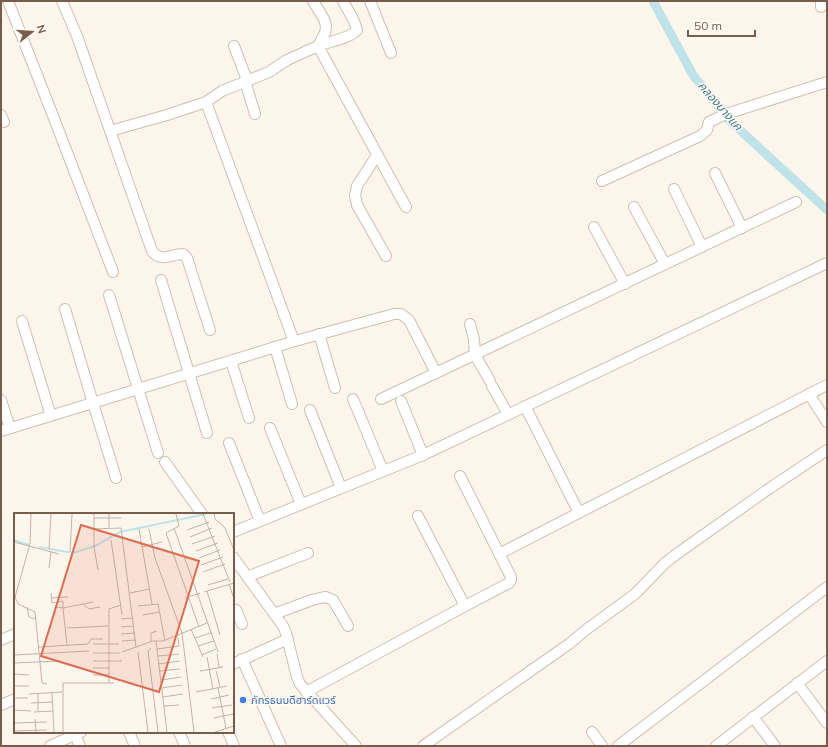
<svg xmlns="http://www.w3.org/2000/svg" width="828" height="747" viewBox="0 0 828 747" font-family="Mulish,'Noto Sans Thai',sans-serif">
	<rect width="100%" height="100%" fill="#fdf6ec"/>
	<g fill="none" stroke-linecap="round" stroke-linejoin="round">
		<path stroke="#bfe3e8" stroke-width="9" d="M653 1 693 75 730 121 827 210"/>
		<g stroke="#d1beb0" stroke-width="12">
			<g id="street">
				<path d="M8 1 50 108 113 272"/>
				<path d="M62 1 77 36 152 251C161 263 171 254 183 254L187 258 210 330"/>
				<path d="M343 1 354 21 357 30C351 38 328 42 318 46L406 207"/>
				<path d="M370 1 391 53"/>
				<path d="M821 1V7"/>
				<path d="M234 46 247 80"/>
				<path d="M245 81 255 114"/>
				<path d="M206 102 292 336"/>
				<path d="M1 115 4 122"/>
				<path d="M110 131 167 115 206 102 222 91 269 72 287 60 318 46 325 33 326 26 324 19 313 1"/>
				<path d="M377 155 357 186 355 195 357 205 386 256"/>
				<path d="M715 173 742 228"/>
				<path d="M602 181 700 136 707 130 709 122 726 114 827 82"/>
				<path d="M674 189 702 247"/>
				<path d="M634 207 665 264"/>
				<path d="M594 227 625 284"/>
				<path d="M161 280 207 433"/>
				<path d="M109 295 158 453"/>
				<path d="M65 309 93 403 116 478"/>
				<path d="M22 321 51 416"/>
				<path d="M470 324 474 339 475 355 490 381"/>
				<path d="M319 334 335 388"/>
				<path d="M275 347 292 404"/>
				<path d="M231 361 249 418"/>
				<path d="M492 386 508 414"/>
				<path d="M809 394 827 422"/>
				<path d="M353 399 383 471"/>
				<path d="M381 399 796 202"/>
				<path d="M1 400 10 428"/>
				<path d="M401 401 423 455"/>
				<path d="M525 406 579 513"/>
				<path d="M310 410 341 488"/>
				<path d="M270 428 301 504"/>
				<path d="M1 431 295 341 394 314H401L409 320 436 373"/>
				<path d="M229 443 260 521"/>
				<path d="M165 462 202 514"/>
				<path d="M418 516 465 606"/>
				<path d="M233 532 423 455 827 263"/>
				<path d="M499 554 827 385"/>
				<path d="M233 557 283 626 286 633 297 677 300 684 356 746"/>
				<path d="M247 577 308 553"/>
				<path d="M233 609 236 610 242 624"/>
				<path d="M274 614 312 600 320 598 326 597 333 600 348 626"/>
				<path d="M1 640 15 634"/>
				<path d="M242 659 281 746"/>
				<path d="M233 664 288 639"/>
				<path d="M797 683 827 723"/>
				<path d="M306 692 465 606 509 583 511 580V577L460 476"/>
				<path d="M1 705 15 699"/>
				<path d="M753 717 775 746"/>
				<path d="M129 732 135 746"/>
				<path d="M179 732 185 746"/>
				<path d="M228 732 234 746"/>
				<path d="M592 732 602 746"/>
				<path d="M75 735 80 746"/>
				<path d="M50 746 81 732"/>
				<path d="M423 746 569 644 587 629 635 594 665 563 678 553 770 488 827 450"/>
				<path d="M618 746 827 587"/>
				<path d="M716 746 827 661"/>
			</g>
		</g>
		<use href="#street" stroke="#fff" stroke-width="10"/>
	</g>
	<circle fill="#3f7fe0" stroke="#fffaf3" stroke-width="1.5" cx="243" cy="700" r="4"/>
	<g text-anchor="middle" stroke-width="3" stroke-linejoin="round" paint-order="stroke">
		<g font-size="11" fill="#366cbe" stroke="#fffaf3" text-anchor="start">
			<text x="251" y="704">ภัทรธนบดีฮาร์ดแวร์</text>
		</g>
		<g font-size="12" font-style="italic" fill="#437c86" stroke="#fffaf3">
			<text transform="translate(720 106) rotate(49)" y="4">คลองบางแค</text>
		</g>
	</g>
	<g transform="translate(14 513)">
		<rect width="220" height="220" fill="#fdf6ec"/>
		<path fill="none" stroke="#bfe3e8" stroke-width="2" d="M0 27 15 32M25 34 59 40 81 33 106 19 192 1"/>
		<path fill="none" stroke="#c5b3a7" stroke-width="1" d="M17 1 16 31 1 84 4 91 21 99 28 170 33 171M80 1V34L84 57M95 1V15M162 1 165 13 152 20 185 114M189 1 216 69M200 1 201 6 211 15 220 37M80 5H107M160 15 204 139M80 16 107 15 122 134M125 16 138 91M135 16 141 45 168 120 180 219M173 17 195 9M176 24 198 15M97 27 108 102M0 29 45 41M178 31 201 23M128 34 148 29M35 36 37 1M182 38 204 30M56 39 58 1M185 45 206 37M187 52 209 44M35 55 37 39M189 59 211 51M215 71 220 86M194 72 214 66M193 78 206 122M190 79 220 70M37 80 38 90 49 88V95L79 89M116 80 136 76M37 85 54 84M171 85 186 80M69 91 75 96 86 94M124 93 144 91 151 128M13 94 15 104 22 106M42 94 49 95 53 132M129 102 145 99M107 106 120 105M107 114 120 113M53 115 94 113M177 116 189 144M107 121 121 120M181 125 197 120M108 128 122 127M142 128 153 219M137 129V120L143 118M79 131H105M184 133 200 128M25 134 74 131 77 126H89M137 135 134 138 144 219M143 136 165 133 164 125M108 139 139 128H149L193 110M124 139 134 219M79 140H106M203 141 205 154M0 142 75 138M188 142 202 136M144 143 165 141M193 144 199 176M79 148H108M0 150 46 148M144 151 166 148M79 155H95M145 158 166 156M186 158 209 154M202 158 206 174M0 161 15 162M79 162H95M147 167 167 164M95 170V96L107 92M0 173H15M148 175 168 172M204 175 212 215M182 179 213 173M24 180V198M38 180 40 219M15 181 48 179M149 184 169 181M0 185H14M197 186 215 182M17 190 39 189M150 193 165 192M198 195 218 192M0 197 17 198M20 199 39 198M200 205 219 201M21 206 22 219M0 210 33 209M0 218 33 217M49 219V170H100M201 219 220 213"/>
		<path fill="#dc6d51" fill-opacity="0.15" stroke="#dc6d51" stroke-width="2" d="M67 12 185 48 145 179 27 143Z"/>
		<rect width="220" height="220" fill="none" stroke="#7a5c4d" stroke-width="2"/>
	</g>
	<rect width="828" height="747" fill="none" stroke="#7a5c4d" stroke-width="4"/>
	<g transform="translate(32 32) rotate(73)" stroke="#fffaf3" stroke-width="3" paint-order="stroke">
	<path d="M0-3L7 15L0 10L-7 15Z" fill="#7a5c4d"/>
	<text y="-6" font-size="11" font-weight="bold" text-anchor="middle" fill="#7a5c4d">N</text>
	</g>
	<path d="M688 30v6h67v-6" fill="none" stroke="#7a5c4d" stroke-width="2"/>
	<text x="694" y="30" font-size="12" fill="#7a5c4d" stroke="#fffaf3" stroke-width="3" paint-order="stroke">50 m</text>
</svg>
